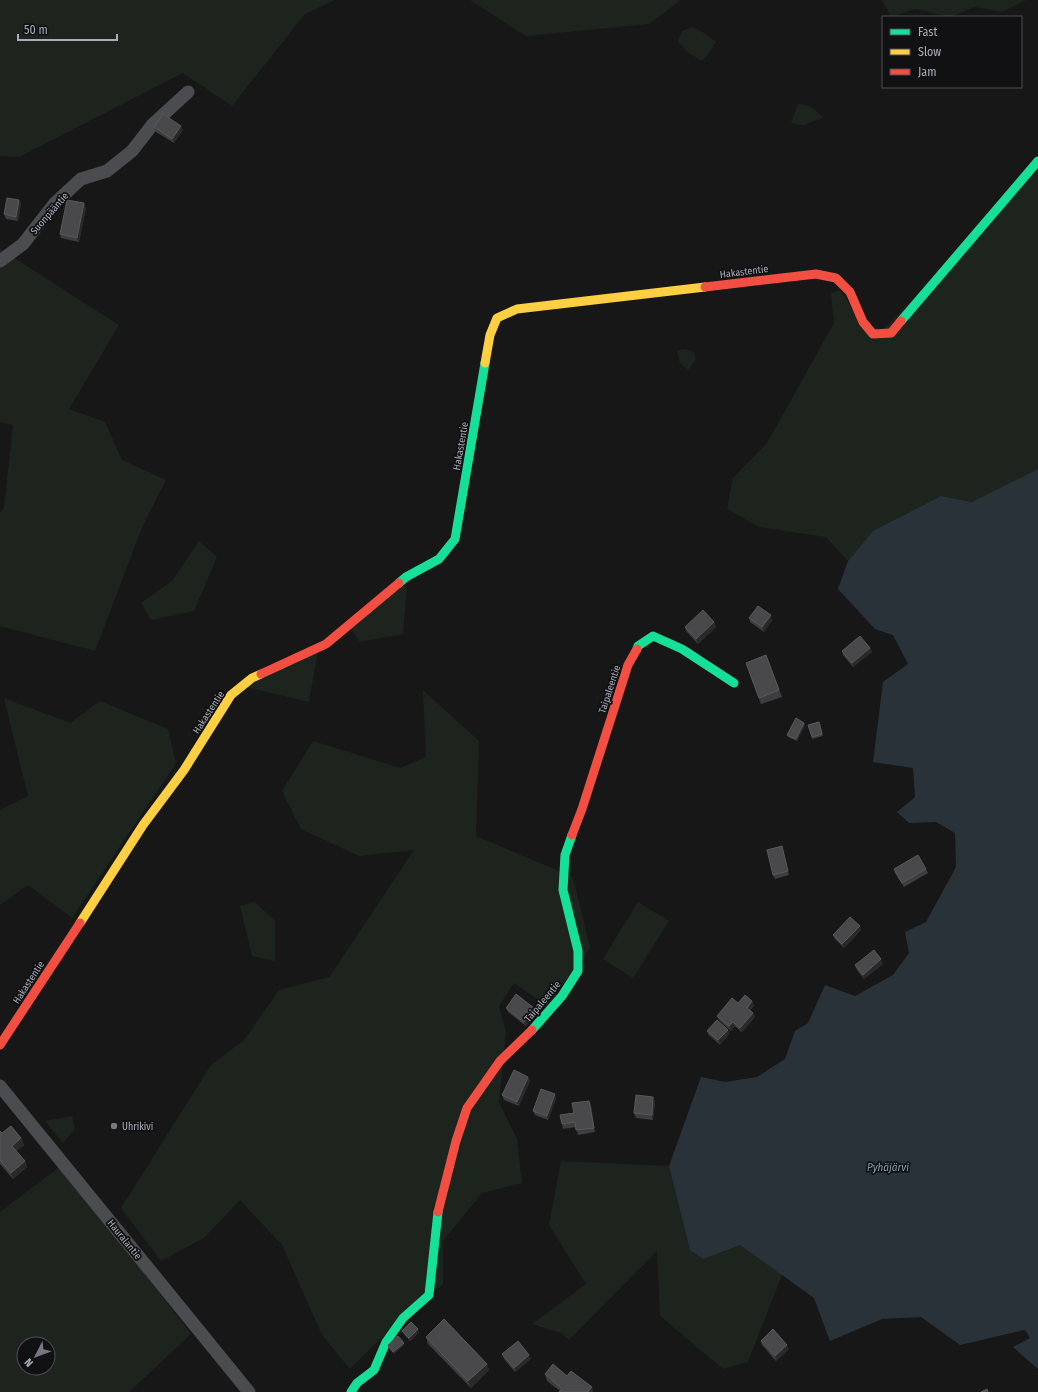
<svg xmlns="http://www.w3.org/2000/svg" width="1038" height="1392" viewBox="0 0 1038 1392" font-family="'Fira Sans Condensed',sans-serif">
	<rect width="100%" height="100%" fill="#171717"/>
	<g fill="#1d241e" fill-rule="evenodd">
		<path d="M0 0H335L305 14 232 106 183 73 19 157 0 156Z"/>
		<path d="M470 0H681L649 24 526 36Z"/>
		<path d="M882 0H1026L1002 12 975 7 950 17 916 9 891 17Z"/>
		<path d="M692 27 704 33 716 42 710 52 702 61 689 53 678 42 682 31Z"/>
		<path d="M798 104C810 104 815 109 823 118L803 125 791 123Z"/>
		<path d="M1038 170V469L972 502 941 496 874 531 848 561 826 537 759 527 727 509 733 478 767 443 834 323 831 293 840 290 873 340Z"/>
		<path d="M0 249 119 325 69 409 105 422 122 460 166 480 143 525 95 651 0 626V513L4 508 13 425 0 422Z"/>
		<path d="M685 349 694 352 696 359 688 370 680 363 677 351Z"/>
		<path d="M199 541 217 557 194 611 151 620 141 603 172 581Z"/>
		<path d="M407 584 403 634 360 642 347 623Z"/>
		<path d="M319 644 309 702 245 687Z"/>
		<path d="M423 690 479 741 476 836 573 877 590 948 547 1006 514 983 499 1006 506 1032 499 1102 517 1139 522 1183 482 1193 443 1241V1284L378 1341 350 1369 322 1335 282 1245 240 1200 204 1238 161 1261 121 1208 211 1065 244 1040 279 990 329 977 414 850 359 856 301 829 282 791 313 741 400 768 426 757Z"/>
		<path d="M4 698 70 723 100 701 168 729 176 763 72 918 28 885 0 905V810L28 796Z"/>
		<path d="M254 902 275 920V961L252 956 240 906Z"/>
		<path d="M638 902 669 921 633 978 603 959Z"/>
		<path d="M72 1116 75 1129 63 1143 45 1121Z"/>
		<path d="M561 1161 669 1166 690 1250 703 1259 739 1244 782 1275 748 1362 723 1369 660 1316 657 1251 569 1340 561 1333 532 1324 586 1284 549 1225Z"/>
		<path d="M61 1166 191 1334 129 1392H0V1212ZM24 1344H48V1368H24Z"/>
	</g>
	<path fill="#2a3239" d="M1038 469V1369L1013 1347 1030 1338 1025 1330 960 1345 921 1317 882 1319 830 1341 814 1298 740 1245 703 1259 690 1250 669 1166 701 1077 725 1082 757 1077 785 1059 795 1031 808 1023 825 985 855 996 893 975 909 953 905 932 926 922 956 867 955 833 936 822 909 823 897 812 915 797 913 768 873 762 883 682 908 664 893 635 875 629 838 589 848 561 873 531 941 496 972 502Z"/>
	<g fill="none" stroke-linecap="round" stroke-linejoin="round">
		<g stroke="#4b4c50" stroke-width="13">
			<path d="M0 261 23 244 55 203 81 179 107 171 132 151 153 124 188 92"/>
			<path d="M0 1086 249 1392"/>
		</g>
		<g stroke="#16e098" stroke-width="9">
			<path d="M901 321 1038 161"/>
			<path d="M399 583 406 577 439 559 455 539 485 363"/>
			<path d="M637 649 638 646 653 636 682 649 734 683"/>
			<path d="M532 1030 562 996 578 971V951L563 890 565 855 572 835"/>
			<path d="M351 1392 357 1383 374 1370 386 1342 403 1318 429 1295 438 1212"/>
		</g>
		<g stroke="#ffcf43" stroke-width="9">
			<path d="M485 363 490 335 497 318 517 309 705 287"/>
			<path d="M80 923 143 825 184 770 231 695 252 678 261 674"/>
		</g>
		<g stroke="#f24e42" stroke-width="9">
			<path d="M705 287 816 274 836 278 850 292 863 322 873 334 891 333 901 321"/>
			<path d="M261 674 326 644 399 583"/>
			<path d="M572 835 582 809 628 665 637 649"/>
			<path d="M0 1045 80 923"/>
			<path d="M438 1212 456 1141 467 1108 500 1061 532 1030"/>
		</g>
	</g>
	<g fill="#3d3d3f">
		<path d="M154 127 183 130 174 143 156 132Z"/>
		<path d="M19 200 21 204 18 221 6 219 4 214Z"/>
		<path d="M86 208 79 242 61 238 60 234Z"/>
		<path d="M749 618 772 620 764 632 750 622Z"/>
		<path d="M714 622 716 627 698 644 686 631 685 627Z"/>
		<path d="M870 648 872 652 853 667 843 655 842 651Z"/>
		<path d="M766 655 782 697 761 704 746 663Z"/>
		<path d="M804 723 805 725 797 741 788 737 787 735Z"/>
		<path d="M820 724 823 736 812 739V737Z"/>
		<path d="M783 851 789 875 775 879 773 875Z"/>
		<path d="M894 869H926L928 873 904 887 895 873Z"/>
		<path d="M861 930 844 948 835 939 833 935Z"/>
		<path d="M883 964 864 979 857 970 855 965Z"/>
		<path d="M752 1001 754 1006 750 1010 753 1013 755 1017 742 1032 735 1026 731 1031 719 1020 717 1016 738 1003Z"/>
		<path d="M506 1008 536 1013 526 1026 508 1012Z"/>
		<path d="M728 1030 729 1034 720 1045 709 1035 707 1031Z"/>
		<path d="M528 1077 530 1081 519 1106 504 1100 502 1095Z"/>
		<path d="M653 1097 655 1102 653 1120 636 1118 634 1113Z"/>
		<path d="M556 1099 548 1120 535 1115 533 1111Z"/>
		<path d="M589 1101 591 1105 595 1132 578 1135 576 1127 563 1129 562 1124 574 1113Z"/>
		<path d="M0 1131 2 1133 21 1138 24 1145 16 1151 25 1161 27 1167 13 1179 0 1164Z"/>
		<path d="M402 1331 419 1332 410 1341 403 1333Z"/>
		<path d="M426 1337 487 1364 489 1370 471 1388 428 1344Z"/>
		<path d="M761 1341 789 1349 776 1361 762 1345Z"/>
		<path d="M388 1345H404L394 1354 388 1347Z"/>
		<path d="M502 1354 531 1359 515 1372 504 1359Z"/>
		<path d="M545 1374 567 1376 592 1387 593 1392H559L560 1391 547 1381Z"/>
	</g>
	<g fill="#29292a">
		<path d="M181 126 183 130 174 143 172 139Z"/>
		<path d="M19 200 21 204 18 221 16 217Z"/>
		<path d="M84 203 86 208 79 242 77 238Z"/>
		<path d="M771 615 772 620 764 632 762 627Z"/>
		<path d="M714 622 716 627 698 644 696 639Z"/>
		<path d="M870 648 872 652 853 667 852 663Z"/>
		<path d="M804 723 805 725 797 741 796 739Z"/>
		<path d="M860 926 861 930 844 948 842 944Z"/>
		<path d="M881 959 883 964 864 979 863 975Z"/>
		<path d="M752 1001 754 1006 749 1012 747 1008Z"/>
		<path d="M534 1008 536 1013 526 1026 524 1022Z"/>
		<path d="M753 1013 755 1017 742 1032 740 1028Z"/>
		<path d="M733 1022 735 1026 731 1031 729 1026Z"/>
		<path d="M728 1030 729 1034 720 1045 718 1040Z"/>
		<path d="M528 1077 530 1081 519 1106 517 1102Z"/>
		<path d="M555 1094 556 1099 548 1120 547 1116Z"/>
		<path d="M653 1097 655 1102 653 1120 652 1115Z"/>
		<path d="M589 1101 591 1105 595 1132 594 1128Z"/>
		<path d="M21 1138 24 1145 15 1152 12 1146Z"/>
		<path d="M25 1161 27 1167 13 1179 11 1173Z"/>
		<path d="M418 1329 419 1332 410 1341 409 1338Z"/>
		<path d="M404 1343V1345L394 1354 393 1352Z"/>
		<path d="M787 1345 789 1349 776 1361 775 1356Z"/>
		<path d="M529 1355 531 1359 515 1372 514 1368Z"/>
		<path d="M487 1364 489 1370 471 1388 468 1381Z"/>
		<path d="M592 1387 593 1392H588Z"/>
	</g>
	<g fill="#49494c" stroke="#58595d">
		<path d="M163 114 181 126 172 139 154 127Z"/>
		<path d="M7 198 19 200 16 217 4 214Z"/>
		<path d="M67 200 84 203 77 238 60 234Z"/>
		<path d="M758 606 771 615 762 627 749 618Z"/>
		<path d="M703 610 714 622 696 639 685 627Z"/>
		<path d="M860 636 870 648 852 663 842 651Z"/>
		<path d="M766 655 779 690 759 698 746 663Z"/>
		<path d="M796 718 804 723 796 739 787 735Z"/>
		<path d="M819 722 822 734 812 737 808 725Z"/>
		<path d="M782 846 788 871 773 875 767 850Z"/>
		<path d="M918 855 926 869 902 883 894 869Z"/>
		<path d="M850 917 860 926 842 944 833 935Z"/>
		<path d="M874 950 881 959 863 975 855 965Z"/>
		<path d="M516 994 534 1008 524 1022 506 1008Z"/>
		<path d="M745 995 752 1001 747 1008 753 1013 740 1028 733 1022 729 1026 717 1016 732 998 738 1003Z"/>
		<path d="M717 1020 728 1030 718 1040 707 1031Z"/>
		<path d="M514 1070 528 1077 517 1102 502 1095Z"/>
		<path d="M541 1089 555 1094 547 1116 533 1111Z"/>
		<path d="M636 1095 653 1097 652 1115 634 1113Z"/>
		<path d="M589 1101 594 1128 576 1130 575 1122 562 1124 560 1115 574 1113 572 1103Z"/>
		<path d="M11 1126 21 1138 12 1146 25 1161 11 1173 0 1160V1131L2 1133Z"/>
		<path d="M444 1319 487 1364 468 1381 426 1337Z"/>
		<path d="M411 1322 418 1329 409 1338 402 1331Z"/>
		<path d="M773 1329 787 1345 775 1356 761 1341Z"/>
		<path d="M398 1336 404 1343 393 1352 388 1345Z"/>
		<path d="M518 1341 529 1355 514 1368 502 1354Z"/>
		<path d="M553 1364 567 1376 571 1371 592 1387 588 1392H559L562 1389 545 1374Z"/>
		<path d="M987 1389 988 1392H981Z"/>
	</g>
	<circle fill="#757880" stroke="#111113" stroke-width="1.5" cx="114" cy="1126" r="4"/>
	<g text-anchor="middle" stroke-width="3.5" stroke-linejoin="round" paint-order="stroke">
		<g font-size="10" fill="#a8adb8" stroke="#111113">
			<text transform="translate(49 213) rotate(-49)" y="4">Suonpääntie</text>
			<text transform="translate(744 271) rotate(-7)" y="4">Hakastentie</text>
			<text transform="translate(460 446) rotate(-80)" y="4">Hakastentie</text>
			<text transform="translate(609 689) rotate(-72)" y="4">Taipaleentie</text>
			<text transform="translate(208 712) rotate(-57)" y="4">Hakastentie</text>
			<text transform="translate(28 982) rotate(-57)" y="4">Hakastentie</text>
			<text transform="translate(542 1001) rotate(-50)" y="4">Taipaleentie</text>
			<text transform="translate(125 1239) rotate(51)" y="4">Hauralantie</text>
		</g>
		<g font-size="10" fill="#a8adb8" stroke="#111113" text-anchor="start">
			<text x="122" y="1130">Uhrikivi</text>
		</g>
		<g font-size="11" font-style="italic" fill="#7f9bb3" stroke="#111113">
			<text x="888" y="1171">Pyhäjärvi</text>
		</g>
	</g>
	<rect x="882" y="16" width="140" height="72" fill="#111113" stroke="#4d4f55"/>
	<rect x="890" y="29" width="20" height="6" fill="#16e098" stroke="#4d4f55"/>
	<text x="918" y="36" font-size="12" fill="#a8adb8">Fast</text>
	<rect x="890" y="49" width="20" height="6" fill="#ffcf43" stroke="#4d4f55"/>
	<text x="918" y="56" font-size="12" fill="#a8adb8">Slow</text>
	<rect x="890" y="69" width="20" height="6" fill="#f24e42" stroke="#4d4f55"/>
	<text x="918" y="76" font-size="12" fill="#a8adb8">Jam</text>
	<g transform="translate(36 1356) rotate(228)"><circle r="19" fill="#111113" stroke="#4d4f55"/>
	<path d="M0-3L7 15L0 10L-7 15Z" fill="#757880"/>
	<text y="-6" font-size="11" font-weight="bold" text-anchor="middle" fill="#a8adb8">N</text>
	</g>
	<path d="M18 34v6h99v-6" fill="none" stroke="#a8adb8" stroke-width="2"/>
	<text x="24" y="34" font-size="12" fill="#a8adb8" stroke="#111113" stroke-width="3" paint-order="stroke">50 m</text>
</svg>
